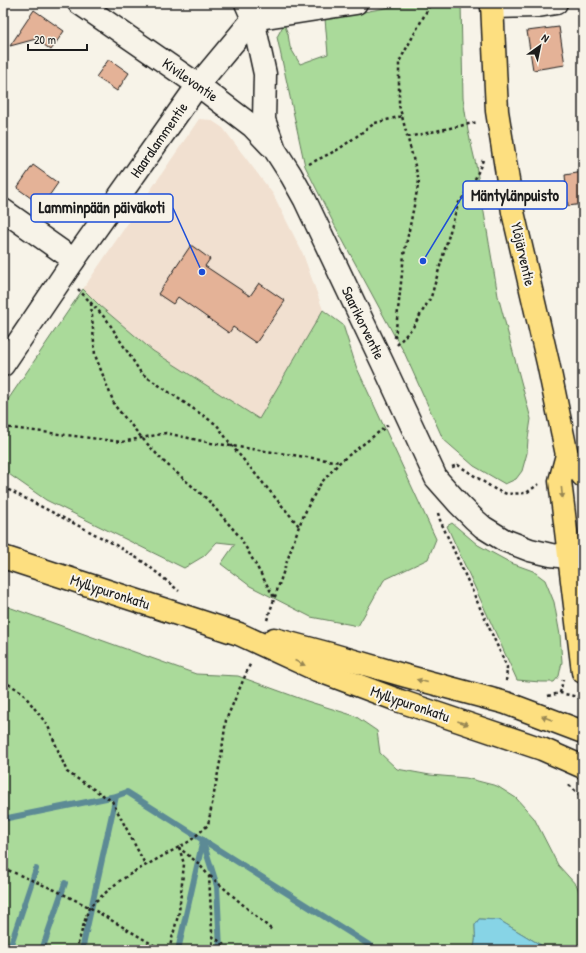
<svg xmlns="http://www.w3.org/2000/svg" width="586" height="953" viewBox="0 0 586 953" font-family="'Patrick Hand',sans-serif">
	<rect width="100%" height="100%" fill="#f7f3e8"/>
	<filter id="ink" filterUnits="userSpaceOnUse"><feTurbulence type="fractalNoise" baseFrequency=".025" numOctaves="2"/><feDisplacementMap in="SourceGraphic" scale="8" xChannelSelector="R" yChannelSelector="G"/><feConvolveMatrix kernelMatrix="1 2 1 2 8 2 1 2 1" color-interpolation-filters="sRGB"/></filter>
	<g filter="url(#ink)">
		<path fill="#f1e0d0" d="M199 119 211 120 223 128 273 194 303 254 323 310 259 419 153 351 100 306 83 289Z"/>
		<g fill="#aada9a" stroke="#637b5b">
			<path d="M413 3H461L463 98 468 131 476 165 498 296 531 419 528 439 527 453 522 471 516 479 505 484 474 466 443 439 404 352 394 335 335 226 305 166 277 37 284 24 288 34 290 47 300 64 328 54 325 19Z"/>
			<path d="M83 289 100 306 153 351 259 419 323 310 343 325 356 366 436 539 428 559 384 580 358 626 311 617 250 586 221 564 235 544 217 542 204 556 184 568 46 500 3 470V407Z"/>
			<path d="M452 523 478 545 511 563 533 571 545 580 554 602 560 635 562 662 559 676 554 682H540L517 680 447 526Z"/>
			<path d="M3 605 196 674 238 676 307 701 355 716 377 731 380 753 397 769 430 775 466 778 497 786 516 798 534 818 558 865 577 886 583 903V950H549L499 920 479 919 475 925C475 933 477 944 472 950H3Z"/>
		</g>
		<path fill="#87d4e6" stroke="#5c8a95" d="M479 919 499 920 549 950H472C477 944 475 933 475 925Z"/>
		<g fill="none" stroke-linecap="round" stroke-linejoin="round">
			<g stroke="#5c8a95" stroke-width="6">
				<path d="M3 819 116 796 127 792 377 950"/>
				<path d="M203 842 217 886 220 950"/>
				<path d="M3 860 5 854"/>
				<path d="M9 950 36 869"/>
				<path d="M42 950 65 883"/>
				<path d="M82 950 116 796"/>
				<path d="M178 950 203 840"/>
			</g>
		</g>
		<g fill="#e4b297" stroke="#1c1c1c">
			<path d="M34 10 64 31 51 50 36 39 10 46Z"/>
			<path d="M559 27 565 65 533 70 527 31Z"/>
			<path d="M109 59 129 73 117 91 96 77Z"/>
			<path d="M33 165 58 183 42 206 17 188Z"/>
			<path d="M583 172V204L568 206 565 175Z"/>
			<path d="M191 245 210 259 205 266 250 296 259 283 285 301 256 343 233 327 229 333 178 297 173 304 158 294Z"/>
		</g>
		<g fill="none" stroke-linecap="round" stroke-linejoin="round">
			<g stroke="#1c1c1c" stroke-width="25">
				<g id="minor">
					<path d="M79 3 198 85 252 126 270 145"/>
					<path d="M246 3 253 19 265 74 264 120 275 150 291 175 305 200 383 364 436 478 459 504 474 519 483 527 504 540 530 550 551 555 583 559"/>
					<path d="M492 7 538 6 556 3"/>
					<path d="M253 19 356 3"/>
					<path d="M3 210 74 260"/>
					<path d="M3 365 74 260 198 85 253 19"/>
				</g>
			</g>
			<g stroke="#1c1c1c" stroke-width="25">
				<g id="major">
					<path d="M492 3 497 111 513 212 548 363 567 455 583 476"/>
					<path d="M567 455 560 481 583 672"/>
					<path d="M3 557 239 634 317 670 400 701 542 749 583 767"/>
					<path d="M274 639 330 654 406 676 506 703 583 732"/>
				</g>
			</g>
			<g stroke="#1c1c1c" stroke-width="2.5" stroke-dasharray="3 3" stroke-linecap="butt">
				<path d="M408 137 478 122"/>
				<path d="M309 164 339 149 375 123 402 116"/>
				<path d="M78 289 107 320 141 373 217 425 232 446 299 526"/>
				<path d="M91 303 95 355 115 406 142 438 163 461 207 499 240 537 275 599"/>
				<path d="M395 338 404 255 419 181 399 105V62L431 3"/>
				<path d="M397 345 413 327 431 297 458 204 473 184 483 160"/>
				<path d="M3 427 122 442 166 433 211 443 340 462"/>
				<path d="M452 467 458 465 496 490 507 494 526 493 539 484"/>
				<path d="M3 487 114 544 145 563 179 591"/>
				<path d="M438 513 440 520 507 667 506 683"/>
				<path d="M267 620 299 526 309 504 321 483 340 462 388 425"/>
				<path d="M3 681 22 692 48 726 67 772 112 801 146 866"/>
				<path d="M560 693 563 680"/>
				<path d="M548 696 560 693 583 698"/>
				<path d="M569 785 581 796V805L583 806"/>
				<path d="M178 847 198 863 209 876 213 950"/>
				<path d="M3 868 55 890 89 907 162 950"/>
				<path d="M210 876 272 930"/>
				<path d="M212 936 231 950"/>
				<path d="M76 950 89 907 118 882 132 873 190 841 208 825 221 757 226 720 251 662"/>
				<path d="M169 950 179 912 184 864 179 847"/>
			</g>
			<use href="#minor" stroke="#f7f3e8" stroke-width="22"/>
			<use href="#major" stroke="#fddf80" stroke-width="22"/>
		</g>
		<defs><path id="oneway-solid" d="M-6-.8H1V-3.2L6.5 0L1 3.2V.8H-6Z"/></defs>
		<g fill="#988753">
			<use href="#oneway-solid" transform="translate(562 493) rotate(84)"/>
			<use href="#oneway-solid" transform="translate(300 663) rotate(25)"/>
			<use href="#oneway-solid" transform="translate(422 681) rotate(-165)"/>
			<use href="#oneway-solid" transform="translate(547 718) rotate(-159)"/>
			<use href="#oneway-solid" transform="translate(463 723) rotate(19)"/>
		</g>
	</g>
	<g text-anchor="middle" stroke-width="4" stroke-linejoin="round" paint-order="stroke">
		<g font-size="15" fill="#1c1c1c" stroke="#f7f3e8">
			<text transform="translate(190 80) rotate(35)" y="5">Kivilevontie</text>
			<text transform="translate(159 140) rotate(-55)" y="5">Haaralammentie</text>
			<text transform="translate(523 254) rotate(77)" y="5">Ylöjärventie</text>
			<text transform="translate(363 323) rotate(64)" y="5">Saarikorventie</text>
			<text transform="translate(110 592) rotate(18)" y="5">Myllypuronkatu</text>
			<text transform="translate(410 704) rotate(19)" y="5">Myllypuronkatu</text>
		</g>
	</g>
	<path fill="none" stroke="#1d4ed8" stroke-width="1.5" d="M423 261L463 195M202 272L173 208"/>
	<g fill="#1d4ed8" stroke="#f7f3e8" stroke-width="1.5">
		<circle cx="423" cy="261" r="4"/>
		<circle cx="202" cy="272" r="4"/>
	</g>
	<g fill="#f7f3e8" stroke="#1d4ed8" stroke-width="1.5">
		<rect x="463" y="181" width="104" height="28" rx="4"/>
		<rect x="31" y="194" width="142" height="28" rx="4"/>
	</g>
	<g font-size="16" text-anchor="middle" font-weight="bold" fill="#1c1c1c">
		<text x="515" y="201">Mäntylänpuisto</text>
		<text x="102" y="213">Lamminpään päiväkoti</text>
	</g>
	<rect width="586" height="953" fill="none" stroke="#f7f3e8" stroke-width="16"/>
	<rect x="8" y="8" width="570" height="937" fill="none" stroke="#1c1c1c" stroke-width="1.5" filter="url(#ink)"/>
	<g transform="translate(540 46) rotate(33)" stroke="#f7f3e8" stroke-width="3" paint-order="stroke">
	<path d="M0-3L7 15L0 10L-7 15Z" fill="#1c1c1c"/>
	<text y="-6" font-size="11" font-weight="bold" text-anchor="middle" fill="#1c1c1c">N</text>
	</g>
	<path d="M28 44v6h59v-6" fill="none" stroke="#1c1c1c" stroke-width="2"/>
	<text x="34" y="44" font-size="12" fill="#1c1c1c" stroke="#f7f3e8" stroke-width="3" paint-order="stroke">20 m</text>
</svg>
